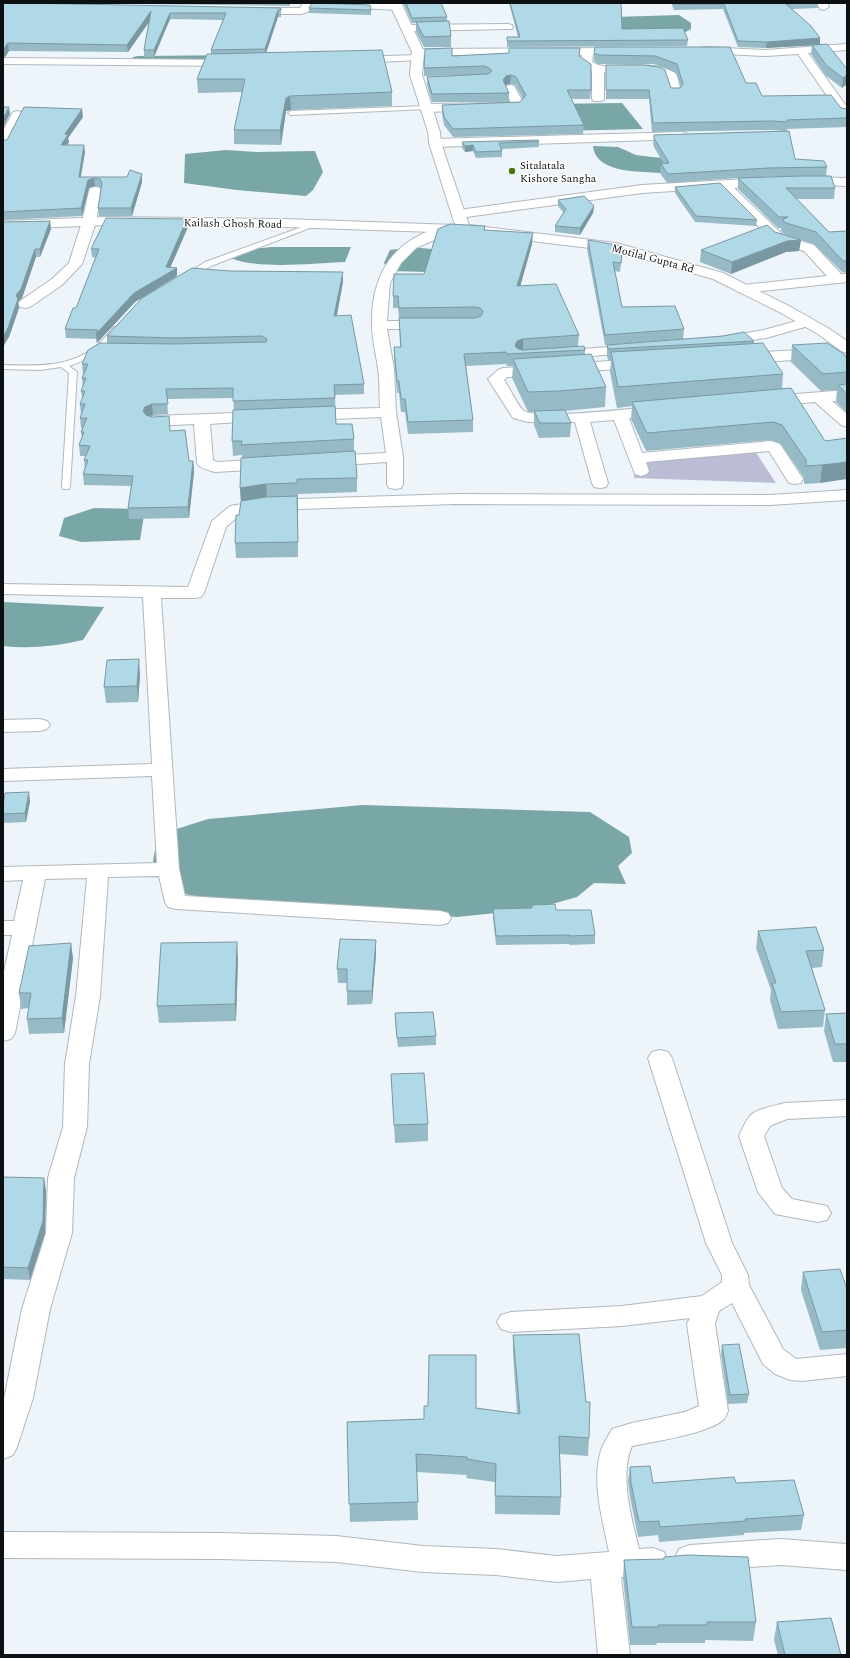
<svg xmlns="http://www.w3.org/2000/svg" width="850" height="1658" viewBox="0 0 850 1658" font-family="Spectral,serif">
	<rect width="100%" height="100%" fill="#edf5fa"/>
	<path fill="#bbbdd7" d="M753 448 776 483 634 478V455Z"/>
	<g fill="#79a6a6">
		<path d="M679 15 691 23V29C681 36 669 35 657 35L565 20 582 18Z"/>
		<path d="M622 103 643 129 558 131 549 104Z"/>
		<path d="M593 146 618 147 636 155 652 157 664 158 684 157C677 162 667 171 660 173 655 173 649 172 644 172 627 171 595 169 593 146Z"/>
		<path d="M226 150 256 152 315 151 323 172 313 190 306 196 237 190 184 183 185 154Z"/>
		<path d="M272 247H351L345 262C311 263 261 270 230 258L240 250Z"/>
		<path d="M412 247 441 250 465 273 390 271 384 263 390 250Z"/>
		<path d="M94 508 145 509 140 540 81 542 59 536 64 518Z"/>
		<path d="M3 602 104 607 83 640C57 646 30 649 3 646Z"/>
		<path d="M363 805 590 812 629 837 632 853 618 866 626 884 594 883 577 897 534 909 457 917 210 899 170 891 153 861 158 835 208 819Z"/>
	</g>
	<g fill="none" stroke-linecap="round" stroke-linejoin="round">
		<path fill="#79a6a6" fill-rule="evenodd" d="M243 55 248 56 250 59 248 62 243 63 138 64 133 63 131 60 133 57 138 56Z"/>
		<g stroke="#b1b8bd" stroke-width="2">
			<g id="service">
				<path d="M426 106 429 108 428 109 291 115 288 113 291 111Z"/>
				<path d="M313 223 316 225 315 226 211 266 191 278H185L184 276 205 262Z"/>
				<path d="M114 327H120L121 329C107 347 91 359 69 366L77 372 70 487 69 489H63L62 487 69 373 61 367 40 370 3 369V365C34 366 69 368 95 347 102 342 108 334 114 327Z"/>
			</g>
		</g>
		<g stroke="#b1b8bd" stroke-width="2">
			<g id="minor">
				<path d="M303 3 313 4 308 12 301 14H252L247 11 252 8H300Z"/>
				<path d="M337 3 397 4 402 7 397 10 342 7 338 6Z"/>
				<path d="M817 3H827L829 7 824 10 820 9Z"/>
				<path d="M508 24 512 25 513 27 512 29 407 31 402 28 407 25Z"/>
				<path d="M847 44V50L808 53 847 107V116H841L798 54 766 56 704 53 698 50 704 47 766 50Z"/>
				<path d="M623 48 627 49 629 51 627 53 593 54 592 62 598 65 604 66C620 66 666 61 677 75L681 93 679 95H671L666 77C647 69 624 73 604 72V99L602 101H594L592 99V71L580 63 582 55H424L418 52 424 49Z"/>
				<path d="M418 55 422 56 424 58 422 60 356 63 350 60 356 57Z"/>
				<path d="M3 58 233 60 239 63 233 66 3 64Z"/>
				<path d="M510 85 514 86 524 104 520 109 426 112 422 111 420 108 422 105 426 104 511 103 504 88 506 86Z"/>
				<path d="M17 111 21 112 23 115 9 143 7 146 3 147V131L13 112Z"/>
				<path d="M682 132 686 133 688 136 686 139 435 147 431 146 429 143 431 140 435 139Z"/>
				<path d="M804 177 847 178V186L799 184 798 181 799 178Z"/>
				<path d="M766 178 771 179 772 182 771 185 734 188 784 236 814 245 841 274H847V282L743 293 738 292 736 289 738 286 743 285 827 276 804 251 774 242 720 188 642 193 459 218 454 217 452 214 454 211 459 210 642 185Z"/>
				<path d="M95 187 100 188 101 191 96 222 82 264 62 285 30 307 25 308 20 307 18 304 20 301 52 279 69 263 82 222 89 191 90 188Z"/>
				<path d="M448 225 453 226 455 229 453 232 416 248 401 263 390 283 387 321H428L433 322 435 325 433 328 428 329H387L394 369 396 412 403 457V484L401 488 395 489 389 488 387 484V462L328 466 322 464 320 461 322 458 328 456 386 453 381 417 307 420 301 418 299 415 301 412 307 410 380 408C379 394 380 381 378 368 376 354 372 339 372 325 371 271 395 238 448 225Z"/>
				<path d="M807 318 812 319 814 322 812 325 766 338 722 345 717 344 715 341 717 338 764 330Z"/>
				<path d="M635 345 640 346 642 349 640 352 556 359 551 358 549 355 551 352 556 351Z"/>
				<path d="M820 349 837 352 847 358V372C838 369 834 360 825 358L744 363 739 361 736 358 739 355 744 353Z"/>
				<path d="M639 359 644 361 647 364 644 367 507 377 504 380C510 388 517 405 524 411 536 420 639 408 659 406L665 408 667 411 665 414 629 418 642 453 771 441 780 444 803 479 801 483 795 484 789 483 769 451 646 462 649 471 647 474 641 476 635 474 614 420 590 422 608 483 606 487 600 488 594 487 592 483 575 422H528L513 418 488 379 498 370 503 368Z"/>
				<path d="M847 390V400L832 401 847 414V427L841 425 815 402 770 406 764 404 762 401 764 398 770 396Z"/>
				<path d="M261 412 267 414 269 417 267 420 210 424 213 460 217 462 268 459 274 461 276 464 274 467 268 469 215 472C208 470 201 469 197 463L194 424 153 426 147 424 145 421 147 418 153 416Z"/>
				<path d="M847 490V500L770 505 456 504 267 510 241 514 226 527 204 593 201 597 195 598H161L179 869 185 896 440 911 448 913 451 918 448 923 440 925 176 909 168 907 165 902 159 876 108 877 100 996 89 1064 87 1127 74 1178 72 1233 50 1309 33 1398 17 1447 13 1455 3 1459V1404L22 1309 46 1233 48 1178 63 1127 65 1064 76 996 87 878 45 879 15 1033 11 1039 3 1041V976L12 935H3V921H14L23 880 3 881V867L157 863 152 776 3 781V769L152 764 143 597 3 594V584L188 587 212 521 230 506 267 500 456 494 770 495Z"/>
				<path d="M40 719 47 721 50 725 47 729 40 731 3 732V720Z"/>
				<path d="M660 1050 668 1052 672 1058 732 1243 748 1275 749 1285 783 1349 796 1359 847 1354V1376L802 1381 790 1380 775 1374 763 1364 732 1303 719 1311 715 1324 728 1411C727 1413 726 1417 724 1419 711 1433 652 1442 632 1446 619 1475 632 1520 639 1549L653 1548 664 1552 668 1561 664 1570 653 1574 621 1577 630 1655H598L591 1579 557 1582 496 1575 423 1572 336 1562 221 1559 3 1558V1532L221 1533 336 1536 423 1546 496 1549 557 1556 609 1552C603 1521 592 1485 600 1454 602 1445 608 1437 612 1429L632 1423 685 1412 699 1406 687 1324 690 1318 622 1326 511 1332 501 1329 497 1322 501 1315 511 1312 622 1306 702 1296 722 1282V1275L706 1243 648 1058 652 1052Z"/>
				<path d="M847 1100V1116L787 1119 770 1126 764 1136 782 1188 792 1199 827 1206 831 1213 827 1220 818 1222 775 1214 758 1192 739 1136C742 1130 746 1119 752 1114 758 1109 777 1105 785 1103Z"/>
				<path d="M781 1539 847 1544V1570L781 1565 690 1571 679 1567 675 1558 679 1549 690 1545Z"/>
			</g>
		</g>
		<g stroke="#b1b8bd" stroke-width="2">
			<path id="tertiary" d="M392 3H402L403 7 424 52 422 75 440 132 441 143 469 225 616 243 723 273 791 307 828 328 847 341V353L841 351 818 334 781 313 713 279 615 251 463 233 285 227 108 225 3 229V221L108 217 285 219 455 225 429 143 428 132 410 75 412 52 391 7Z"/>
		</g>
		<use href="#service" fill="#fff" fill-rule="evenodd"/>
		<use href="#minor" fill="#fff" fill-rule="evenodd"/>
		<use href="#tertiary" fill="#fff" fill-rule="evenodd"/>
	</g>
	<g fill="#96bbc6" fill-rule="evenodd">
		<path d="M3 3 281 8V17H278L266 53 392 92V106L291 110 286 111 281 145 234 144V130L242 92 198 93 197 79 211 54V50L223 20 170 19 154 57H144V50L149 21 128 52 9 51 5 57Z"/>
		<path d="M69 3H290V6Z"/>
		<path d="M403 3H441L447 17V21L451 36V47H424L416 32V23H412Z"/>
		<path d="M509 3H621L622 29 688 40 687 46 507 47V37H518Z"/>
		<path d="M671 3H818V8L792 9 820 38V44L847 69V84L842 88 825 75 811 54 812 45 766 48 738 47 723 9 674 10Z"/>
		<path d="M309 8 371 10V15L309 13Z"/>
		<path d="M730 47 746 83 762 96 847 109V127L787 129 786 131 795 159 827 167 826 176 835 188 834 199H797L829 232 847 231V273L842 272 814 244 785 235 781 231V228H778L738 189V178L667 183 660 173 661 164H664L654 147 653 143 654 135 786 131 771 130 652 132 649 99H606V65L671 88H680L681 87 676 73 654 64H598L594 61V53ZM783 176 742 178 768 177Z"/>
		<path d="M509 48 580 56 591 90 590 99H571L584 125 583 134 453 137 444 125 442 113V105L520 102 523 99 515 85 510 84 505 85 509 93V102H432L427 85V77L484 75 424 76V68L452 56 509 53Z"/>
		<path d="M83 117 68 138 69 142 67 145 85 152 81 177H127L142 174V182L132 216H99L98 208 101 188 100 187 95 186 89 188 82 216 3 220V140H7Z"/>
		<path d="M539 141V147L502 149V157L476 158 473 151 465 152 462 148V142Z"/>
		<path d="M675 187 757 220 756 226 695 222 675 193Z"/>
		<path d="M558 200 594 206 593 213 580 235 555 232V226L564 213 558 206Z"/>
		<path d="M187 219 188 227 170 267 177 268V276L135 302 97 343 96 339 66 338 65 329 76 308 96 258 92 257 91 249Z"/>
		<path d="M50 221 51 229 40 257H36L22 298 18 302 19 308 9 337 3 222Z"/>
		<path d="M485 226V230L532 244 520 286 579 335 578 346 585 350V354L606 387 605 407 565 411 571 423 570 437 539 438 534 425V412H528L512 378 513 366H507L506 364 466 366 473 420V432L408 434 405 412H401L399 393H397L394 359V347H400L399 319 398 308H393V296L424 274Z"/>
		<path d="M775 232 801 240 799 251 786 252 731 274 700 262 701 250Z"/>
		<path d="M588 240 622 255 620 272 615 271 622 307 684 329 683 339 605 345 587 249Z"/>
		<path d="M230 271 343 272V282L336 316 364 384V394L335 395 336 424 354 439V451L357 478V492L298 494V557L236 558 235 543 241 502 240 488 242 457V455L233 456 232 441 234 410 233 398 167 399 168 414 153 415 149 416 170 431 189 461H193L194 472 189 518 129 519 128 508 131 486 84 485 83 474 85 469 84 460 86 456H80L79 445 82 438 81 432 83 428H81L80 418 81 415 80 404 82 398 81 391 83 387 82 378 83 374 82 364 107 343V336Z"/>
		<path d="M754 341V343L783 374 782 389 825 441 820 483 804 484V478L780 443 771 440 646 451 631 419 632 406 617 408 610 372 611 360H608L607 356V345Z"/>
		<path d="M792 345 847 359V413L836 402 837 390 821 391 791 362Z"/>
		<path d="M140 675 138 702 106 703 104 687Z"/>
		<path d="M30 801 26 822 3 823V806Z"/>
		<path d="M532 905 556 910 595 935V944L570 945 569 944 496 945 493 918V909L531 908Z"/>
		<path d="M758 931 824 950 822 967 812 968 825 1010 823 1027 778 1029 770 1000 771 990 756 948Z"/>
		<path d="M376 954 372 1004 347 1005V983H338L337 969Z"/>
		<path d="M73 958 64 1033 29 1034 27 1019 29 1008 21 1009 19 993Z"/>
		<path d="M238 959 236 1021 159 1023 157 1006Z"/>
		<path d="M395 1013 436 1036V1045L398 1047 395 1022Z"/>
		<path d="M847 1013V1062H833L824 1031 826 1014Z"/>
		<path d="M391 1074 428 1124V1141L395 1143 392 1091Z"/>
		<path d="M3 1177 46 1190 45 1233 30 1280 3 1279Z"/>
		<path d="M803 1272 847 1289V1348L820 1350 801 1290Z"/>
		<path d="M513 1335 589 1438 588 1456 560 1454 561 1497 560 1515 495 1514V1482L466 1478 467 1475 417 1472 418 1520 350 1522 347 1422 424 1419 476 1408 517 1414 513 1353Z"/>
		<path d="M722 1345 749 1394 747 1403 728 1404 721 1354Z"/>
		<path d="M630 1467 653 1483H736L804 1515 801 1530 744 1533V1535L659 1542 658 1535 638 1537 630 1497 628 1481Z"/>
		<path d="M624 1560 756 1622 753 1641 705 1640V1643H657L656 1645H630L623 1578Z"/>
		<path d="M777 1622 841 1655H778L774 1640Z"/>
	</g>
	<g fill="#7a98a1">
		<path d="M278 10V17L265 56V49Z"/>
		<path d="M151 11 152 18 128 52 127 45Z"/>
		<path d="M170 13V19L154 57V50Z"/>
		<path d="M820 38V45L766 48 767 42Z"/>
		<path d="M8 43 9 51 5 57H3V50Z"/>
		<path d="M511 75 510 84 506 85 503 88V80L506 76Z"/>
		<path d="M847 75V84L842 88 843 78Z"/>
		<path d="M290 96 291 110 286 111 281 145 280 130 286 98Z"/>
		<path d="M9 107 10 114 3 128V119Z"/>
		<path d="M82 109 83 117 68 138 69 142 62 153 61 145 65 134Z"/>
		<path d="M84 145 85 152 79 185V177Z"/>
		<path d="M473 145V151L465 152V146Z"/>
		<path d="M142 174V182L132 216 131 208Z"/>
		<path d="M94 178 95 186 89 188 82 216 81 208 88 180Z"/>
		<path d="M594 206 593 213 580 235V228Z"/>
		<path d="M187 219 188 227 168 273 177 268V276L135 302 97 343 96 334 134 293 166 267Z"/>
		<path d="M50 221 51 229 40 257V249Z"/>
		<path d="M533 233 532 244 517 298V286Z"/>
		<path d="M801 240 799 251 786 252 731 274 732 262 787 241Z"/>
		<path d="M35 249 36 257 22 298 18 302 19 308 9 337 3 347V337L16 295Z"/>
		<path d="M343 272V282L335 326 334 316Z"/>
		<path d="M523 339V352L517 353 515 346 517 341Z"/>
		<path d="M152 404 153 415 146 417 143 411 145 407Z"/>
		<path d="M193 461 194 472 189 518 188 507Z"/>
		<path d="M847 462V479L820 483 822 465Z"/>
		<path d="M266 484 267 498 241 503 240 488Z"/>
		<path d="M297 496 298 511V557V542Z"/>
		<path d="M139 659 140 675 138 702 137 686Z"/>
		<path d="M29 792 30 801 26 822 25 813Z"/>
		<path d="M376 940V954L372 1004V991Z"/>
		<path d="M237 942 238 959 236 1021 235 1004Z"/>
		<path d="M71 943 73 958 64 1033 62 1018Z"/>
		<path d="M44 1178 46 1190 45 1233 30 1280 28 1268Z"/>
	</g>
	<g fill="#afd9e6" stroke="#7a98a1">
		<path d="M3 3H19L281 8V10H278L265 49 211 50 226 13H170L154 50H144L151 11 127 45 8 43 3 50Z"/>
		<path d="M312 3 370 5 371 10 309 8Z"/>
		<path d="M406 3H441L447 17 412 18Z"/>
		<path d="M510 3H621L622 29 683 28 688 40 507 41V37H520Z"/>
		<path d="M674 3H803L786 4 811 26 820 38 767 42 738 41 724 4H674Z"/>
		<path d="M449 21 451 36 424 37 416 22Z"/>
		<path d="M827 44 847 69V75L843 78 826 65 812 45Z"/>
		<path d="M595 47H730L746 83H756L762 96 831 95 841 108 847 109V118L787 120V122L772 121 653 123 649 90H606V65H644L659 67 665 70 671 88H680L683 84 677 64 655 56 599 55 594 53Z"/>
		<path d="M452 48V56L509 53V48H580L579 56 591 64V90H567L584 125 453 129 444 117 442 105 520 102 526 95 516 77 511 75 506 76 503 80 509 93 432 94 427 77 488 74 492 71 489 68 484 66 424 68 425 49Z"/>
		<path d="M382 50 392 92 290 96 286 98 280 130H234L245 79H197L207 54Z"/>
		<path d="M3 107H9L3 119Z"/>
		<path d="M24 107 82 109 65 134 68 135 61 145H84L79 177H127L130 170 142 174 131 208H98L102 183 100 179 94 178 88 180 81 208 3 212V140H7L9 136Z"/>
		<path d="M789 131 795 159 824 161 827 167 768 168 668 174 661 164 669 163 654 138V135Z"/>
		<path d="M538 140 539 141 499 143 502 151 476 152 473 145 465 146 462 142Z"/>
		<path d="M801 176H831L835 188H786L829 232 847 231V261H843L816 232 786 223 782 220 788 217H779L738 178Z"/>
		<path d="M720 183 757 220 696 216 675 187Z"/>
		<path d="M584 196 594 206 580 228 555 226 566 209 558 200Z"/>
		<path d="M106 218 187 219 166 267 177 268 134 293 96 334 98 330 65 329 73 308H76L99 249H91Z"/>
		<path d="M50 221 40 249H35L21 289 16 295 18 299 8 328 3 337V222Z"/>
		<path d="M450 224 485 226 484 230 533 233 517 286 556 284 579 335 523 339 517 341 515 346 518 349 523 350 584 346 585 350 507 354 506 352 464 354 473 420 408 422 405 399H401L399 381H397L394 347H401L399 318H475L481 316 483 311 480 308 475 307 399 308 398 296H393L394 274H424L438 229Z"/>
		<path d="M767 225 775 232 801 240 787 241 732 262 701 250Z"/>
		<path d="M588 240 623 246 621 263 613 262 622 307 675 306 684 329 605 335Z"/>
		<path d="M192 268 230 271 343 272 334 316 351 315 364 384 334 385 335 398 233 401V388L166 389 168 404H152L145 407 143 411 146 415 152 417 169 416 170 431 185 430 189 461H193L188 507 128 508 133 476 83 474 88 460H84L90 446 79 445 84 432H81L87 418H80L85 404H80L85 391H81L86 378H82L88 364H82L88 350 100 343 174 344 266 342 267 339 262 336 174 338 107 336 142 298Z"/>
		<path d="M744 332 754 341 608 349 607 345 723 336Z"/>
		<path d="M763 343 783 374 618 387 611 352Z"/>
		<path d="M827 343 844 354 847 359V372L823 374 792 345Z"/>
		<path d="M591 354 606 387 559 391 528 392 513 359Z"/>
		<path d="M847 384V394L838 385Z"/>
		<path d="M791 388 825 441 847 438V462L822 465 806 466V460L782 425 773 422 647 433 632 402Z"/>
		<path d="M335 406 336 424H352L354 439 241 445 242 441H232L233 410Z"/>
		<path d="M565 410 571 423H540L534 411Z"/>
		<path d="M355 451 357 478 297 479V483L266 484 240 488 241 458Z"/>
		<path d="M297 496 298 542 235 543 236 515H239L241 501 266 497Z"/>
		<path d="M139 659 137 686 104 687 107 660Z"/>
		<path d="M29 792 25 813 3 814V806L5 793Z"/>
		<path d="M555 904 556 910H591L595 935 570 936V935L496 936 493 909 532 908V905Z"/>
		<path d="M816 927 824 950 806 951 825 1010 781 1012 772 983H776L758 931Z"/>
		<path d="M340 939 376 940 372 991H347V969H337Z"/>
		<path d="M237 942 235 1004 157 1006 161 943Z"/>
		<path d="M71 943 62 1018 27 1019 31 993H19L29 946Z"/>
		<path d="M433 1012 436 1036 397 1038 395 1013Z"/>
		<path d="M847 1013V1044H835L826 1014Z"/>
		<path d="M424 1073 428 1124 394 1125 391 1074Z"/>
		<path d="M3 1177 44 1178 43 1221 28 1268 3 1267Z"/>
		<path d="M840 1269 847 1289V1330L822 1332 803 1272Z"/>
		<path d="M579 1334 586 1402H590L589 1438 559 1436 561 1497 495 1496 496 1464 467 1459V1457L416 1454 418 1502 349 1504 347 1422 424 1419V1406H428L429 1355H476V1408L520 1414 513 1335Z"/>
		<path d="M739 1344 749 1394 730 1395 722 1345Z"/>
		<path d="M650 1466 653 1483 734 1477 736 1483 794 1480 804 1515 745 1519 746 1521 660 1527 659 1521 639 1522 631 1483 630 1467Z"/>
		<path d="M688 1555 748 1557 756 1622H707V1625H658V1627H632L624 1560 664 1559V1557Z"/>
		<path d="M831 1618 841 1655H785L777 1622Z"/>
	</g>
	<circle fill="#477901" stroke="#fff" stroke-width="1.5" cx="512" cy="171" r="4"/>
	<g text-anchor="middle" stroke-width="3" stroke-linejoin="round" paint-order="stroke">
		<g font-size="11" fill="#0d1012" stroke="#fff" text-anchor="start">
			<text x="520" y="169">Sitalatala<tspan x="520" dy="13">Kishore Sangha</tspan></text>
		</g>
		<g font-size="11" fill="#0d1012" stroke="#fff">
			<text transform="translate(233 223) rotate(1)" y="4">Kailash Ghosh Road</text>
			<text transform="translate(653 258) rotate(15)" y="4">Motilal Gupta Rd</text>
		</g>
	</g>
	<rect width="850" height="1658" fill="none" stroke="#0d1012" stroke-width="8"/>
</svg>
